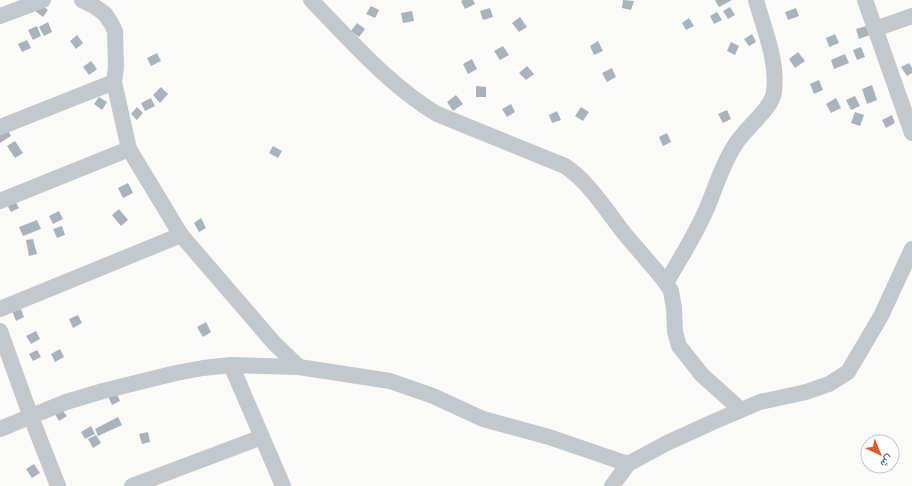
<svg xmlns="http://www.w3.org/2000/svg" width="912" height="486" viewBox="0 0 912 486" font-family="'Space Grotesk',Vazirmatn,sans-serif">
	<rect width="100%" height="100%" fill="#fafaf8"/>
	<g fill="#aab3b9">
		<path d="M463 0H473L475 4 465 9 461 1Z"/>
		<path d="M623 0 634 1 631 10 622 8Z"/>
		<path d="M715 0H732L719 7Z"/>
		<path d="M40 4 48 10 43 17 34 10Z"/>
		<path d="M371 6 379 10 375 18 366 14Z"/>
		<path d="M730 7 735 15 728 19 723 11Z"/>
		<path d="M490 8 493 17 483 20 480 11Z"/>
		<path d="M796 8 799 16 788 20 785 12Z"/>
		<path d="M412 11 414 21 403 23 401 13Z"/>
		<path d="M717 12 722 20 714 24 710 16Z"/>
		<path d="M520 17 527 27 519 32 512 23Z"/>
		<path d="M689 18 694 26 686 30 682 23Z"/>
		<path d="M48 22 52 32 44 36 39 27Z"/>
		<path d="M357 23 365 29 359 37 351 31Z"/>
		<path d="M37 26 41 36 33 40 28 30Z"/>
		<path d="M866 26 870 35 859 39 856 29Z"/>
		<path d="M752 34 756 42 749 46 744 39Z"/>
		<path d="M835 34 839 43 829 47 826 38Z"/>
		<path d="M77 35 83 43 76 49 70 41Z"/>
		<path d="M27 40 31 48 22 52 18 44Z"/>
		<path d="M598 41 603 51 594 55 590 46Z"/>
		<path d="M731 42 739 46 735 55 727 51Z"/>
		<path d="M503 46 509 55 500 60 494 51Z"/>
		<path d="M861 47 865 57 857 60 853 50Z"/>
		<path d="M798 52 805 61 795 68 789 59Z"/>
		<path d="M157 53 161 61 151 66 147 58Z"/>
		<path d="M845 54 849 63 834 69 831 60Z"/>
		<path d="M472 59 477 69 468 74 463 64Z"/>
		<path d="M91 61 97 69 89 75 83 67Z"/>
		<path d="M909 63 912 68V73L907 76 901 67Z"/>
		<path d="M527 66 534 74 526 80 519 73Z"/>
		<path d="M612 68 616 77 607 82 602 73Z"/>
		<path d="M819 80 823 90 814 94 810 84Z"/>
		<path d="M872 85 877 100 867 104 862 89Z"/>
		<path d="M476 86 486 87V97H476Z"/>
		<path d="M161 87 168 94 160 103 153 95Z"/>
		<path d="M456 95 463 104 453 111 447 102Z"/>
		<path d="M855 96 860 106 851 110 846 100Z"/>
		<path d="M99 97 107 102 102 110 94 104Z"/>
		<path d="M151 98 155 106 145 111 141 103Z"/>
		<path d="M836 98 841 108 831 113 826 104Z"/>
		<path d="M511 104 515 112 507 117 502 109Z"/>
		<path d="M137 107 143 113 137 120 131 114Z"/>
		<path d="M581 107 589 112 583 121 575 116Z"/>
		<path d="M727 110 731 119 723 123 718 114Z"/>
		<path d="M557 111 561 120 552 123 549 115Z"/>
		<path d="M855 112 864 115 860 126 851 123Z"/>
		<path d="M892 115 895 123 886 128 882 120Z"/>
		<path d="M7 129 11 136 0 143V134Z"/>
		<path d="M667 133 671 142 663 146 659 137Z"/>
		<path d="M15 141 23 153 15 158 7 146Z"/>
		<path d="M273 146 282 151 278 158 269 153Z"/>
		<path d="M128 183 133 193 123 198 118 188Z"/>
		<path d="M14 199 19 208 11 212 6 203Z"/>
		<path d="M119 209 128 220 121 226 112 215Z"/>
		<path d="M59 211 63 219 53 224 49 216Z"/>
		<path d="M201 218 206 228 199 232 194 223Z"/>
		<path d="M37 220 41 229 23 236 19 227Z"/>
		<path d="M62 226 65 235 57 238 53 229Z"/>
		<path d="M33 239 37 254 29 256 26 240Z"/>
		<path d="M19 304 24 317 16 321 11 308Z"/>
		<path d="M78 315 82 323 73 328 69 319Z"/>
		<path d="M206 322 211 332 203 337 197 327Z"/>
		<path d="M36 331 40 339 31 344 26 336Z"/>
		<path d="M60 349 64 357 55 362 51 354Z"/>
		<path d="M37 350 41 357 33 361 29 354Z"/>
		<path d="M113 386 120 401 112 405 105 390Z"/>
		<path d="M62 410 67 416 59 421 55 414Z"/>
		<path d="M118 417 122 425 98 436 95 429Z"/>
		<path d="M91 426 95 434 85 439 81 432Z"/>
		<path d="M148 432 150 442 142 444 139 434Z"/>
		<path d="M96 435 101 443 93 448 88 439Z"/>
		<path d="M34 464 40 473 32 478 26 469Z"/>
	</g>
	<g fill="none" stroke-linecap="round" stroke-linejoin="round">
		<g stroke="#c3c8cc" stroke-width="16">
			<path d="M82 0 94 6 105 14 111 23 115 31 116 67 114 82 129 149 181 235 274 343 299 367"/>
			<path d="M311 0C350 40 389 85 437 114L565 166C589 182 606 210 624 233 638 250 653 266 666 283L671 291 674 308 675 332 679 346 702 375 741 410"/>
			<path d="M865 0 912 133"/>
			<path d="M0 16 43 0"/>
			<path d="M875 29 912 16"/>
			<path d="M0 127 114 82"/>
			<path d="M0 201 129 149"/>
			<path d="M666 283C681 257 698 231 709 203 717 183 723 163 735 145 744 129 772 109 774 92 778 61 764 29 756 0"/>
			<path d="M0 309 181 235"/>
			<path d="M0 331 31 417 58 486"/>
			<path d="M231 365 283 486"/>
			<path d="M0 429 66 402 103 391 176 373 203 368 231 365 299 367 390 381 433 396 483 419 549 437 628 464"/>
			<path d="M132 486 262 437"/>
			<path d="M612 486 628 464 667 443 713 422 760 402 806 392 829 384 848 372 881 316 912 249"/>
		</g>
	</g>
	<g transform="translate(880 454) rotate(136)"><circle r="19" fill="#ffffff" stroke="#c1c8cd"/>
	<path d="M0-3L7 15L0 10L-7 15Z" fill="#e4572e"/>
	<text y="-6" font-size="11" font-weight="bold" text-anchor="middle" fill="#657683">ش</text>
	</g>
</svg>
